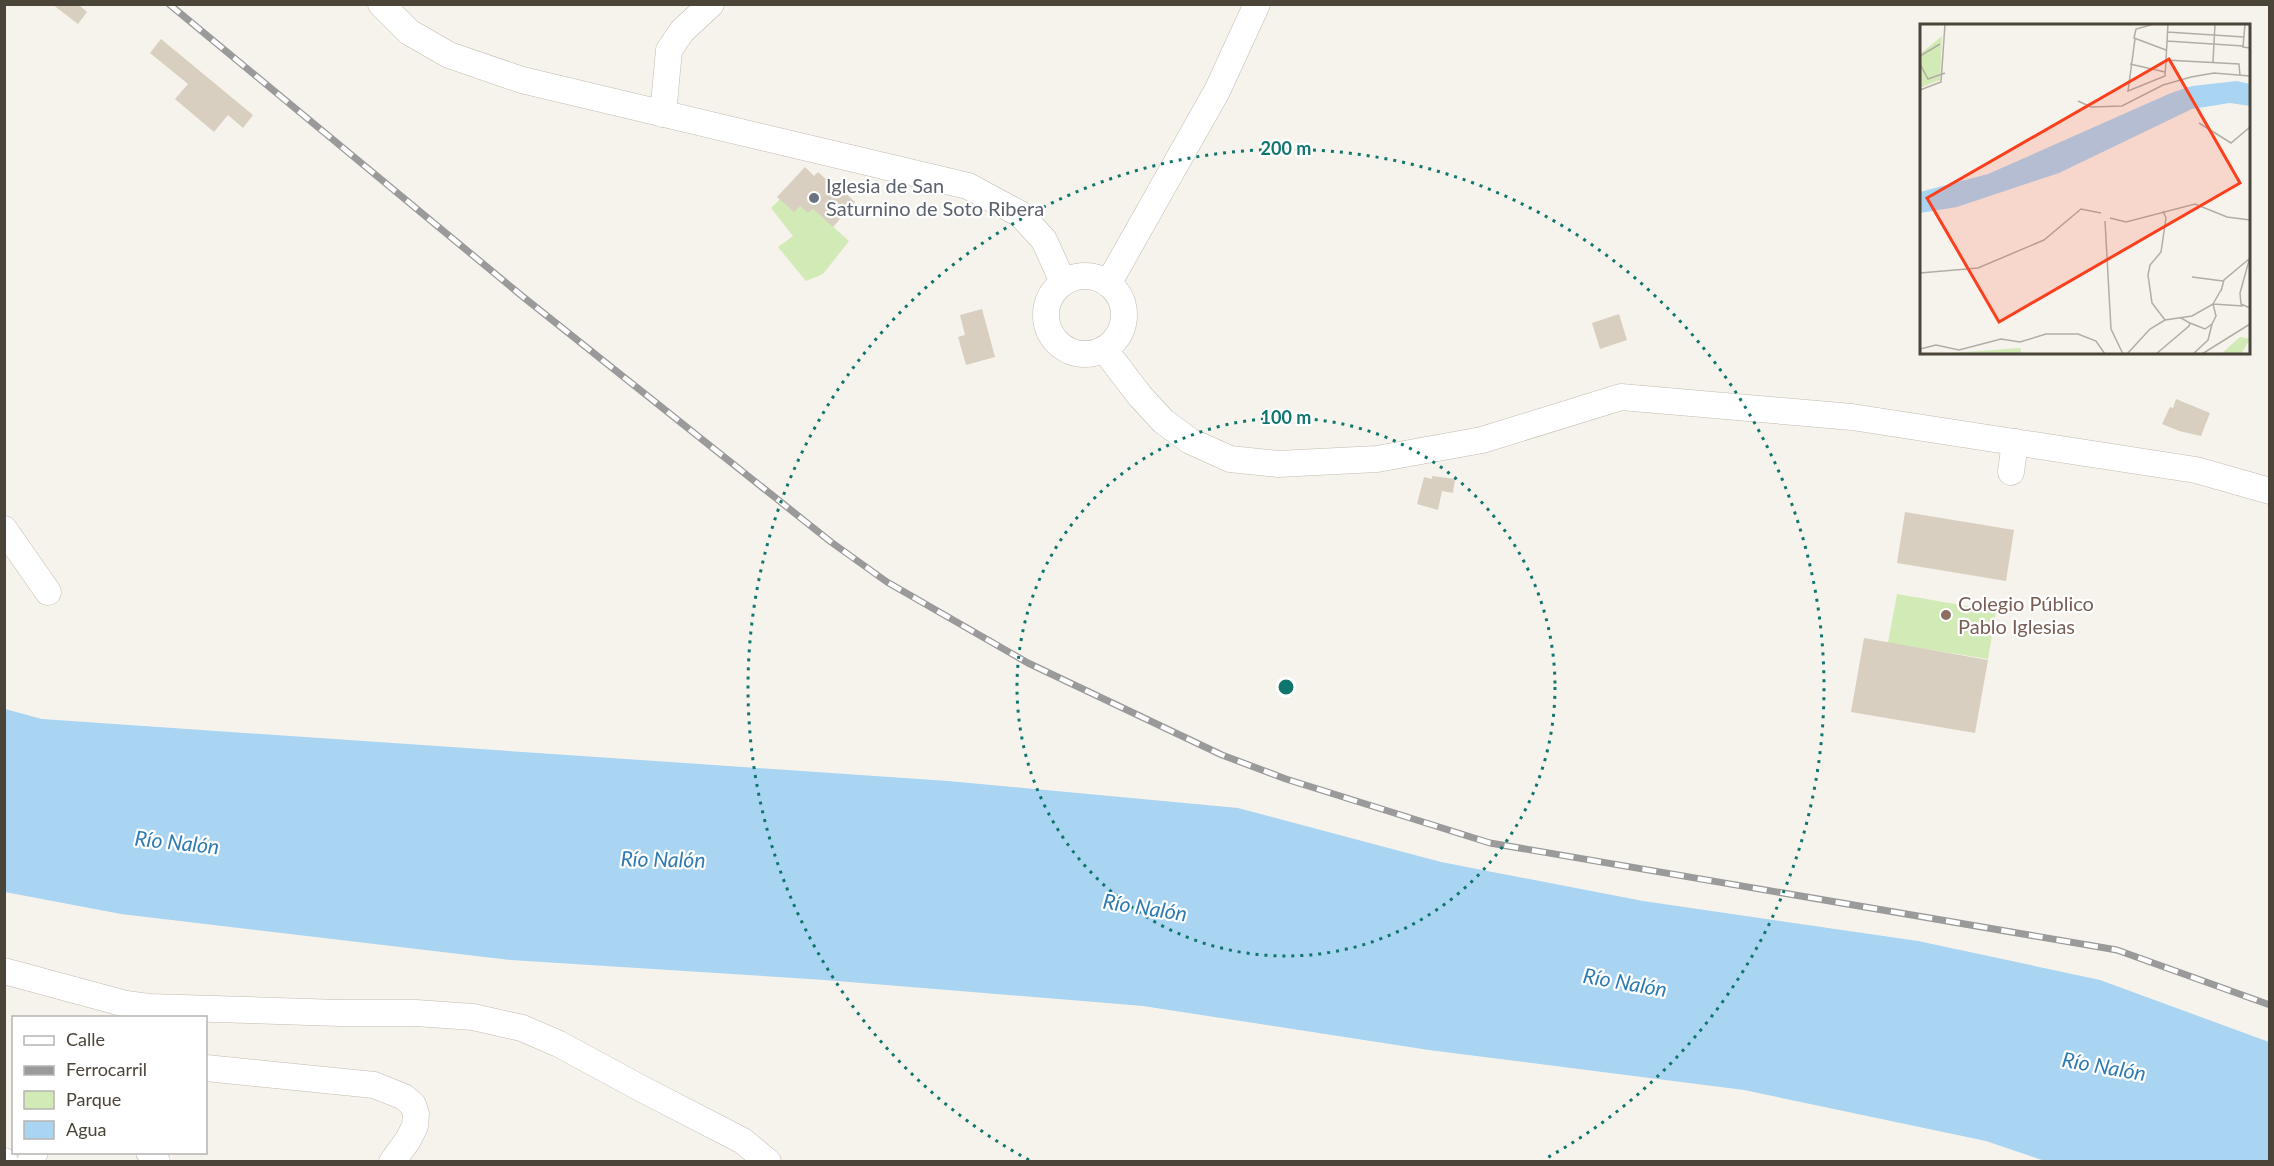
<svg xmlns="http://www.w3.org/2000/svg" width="2274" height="1166" viewBox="0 0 2274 1166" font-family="Lato,sans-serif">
	<rect width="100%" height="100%" fill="#f6f3ec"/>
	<g fill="#d2eab5">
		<path d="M780 199 800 206 808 213 813 209 849 241 823 274 806 281 778 247 793 236 771 208Z"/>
		<path d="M1897 594 1996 611 1988 659 1888 643Z"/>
	</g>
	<path fill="#a9d4f2" d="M5 709 42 719 948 781 1238 808 1441 862 1643 901 1918 941 2100 980 2269 1042V1161H2045L1986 1141 1744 1090 1429 1050 1143 1006 825 980 511 960 121 914 5 892Z"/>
	<g fill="#d8cfc1">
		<path d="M52 4H78L87 12 78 24Z"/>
		<path d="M161 39 253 115 243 128 228 115 214 132 175 99 188 84 150 53Z"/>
		<path d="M805 167 814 176 818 172 841 193 843 191 855 202 833 227 813 209 808 213 800 206 794 212 777 197Z"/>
		<path d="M982 309 995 357 966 365 958 337 965 335 960 315Z"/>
		<path d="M1619 314 1627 340 1600 349 1592 323Z"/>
		<path d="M2176 399 2210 413 2201 436 2179 431 2162 424 2170 407 2173 408Z"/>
		<path d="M1432 476 1455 479 1453 493 1442 491 1438 510 1417 504 1424 477 1432 479Z"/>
		<path d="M1905 512 2014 530 2006 581 1897 563Z"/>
		<path d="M1864 638 1988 660 1975 733 1851 712Z"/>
	</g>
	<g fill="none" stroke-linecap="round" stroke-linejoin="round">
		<g stroke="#c2bbae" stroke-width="27">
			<g id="minor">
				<path d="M381 4 409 32 449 55 522 80 968 186 1020 214 1044 240 1063 282"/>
				<path d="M663 114 669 50 682 31 711 4"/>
				<circle cx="1085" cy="315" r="39"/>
				<path d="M1108 284 1217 91 1257 4"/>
				<path d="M1104 349 1140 396 1163 421 1190 441 1230 459 1278 464 1377 459 1482 440 1621 397 1852 417 2196 470 2270 491"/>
				<path d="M2011 472 2015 442"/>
				<path d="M4 529 48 592"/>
				<path d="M4 971 126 1004 149 1007 340 1013H416L473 1017 522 1028 559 1044 644 1090 743 1141 768 1162"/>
				<path d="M206 1068 374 1085 404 1097 413 1105 416 1114 415 1126 408 1140 392 1162"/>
				<path d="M149 1152 157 1162"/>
				<path d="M4 1161 5 1162"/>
				<path d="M30 1162 35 1152"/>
			</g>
		</g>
		<use href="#minor" stroke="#fff" stroke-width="26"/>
		<g stroke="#9a9a9a" stroke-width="7">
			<path id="rail" d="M169 4 522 296 831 542 887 582 1028 663 1222 755 1286 779 1490 843 2117 950 2270 1005"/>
		</g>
		<use href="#rail" stroke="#fff" stroke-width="4.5" stroke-dasharray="14" stroke-linecap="butt"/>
	</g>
	<g fill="none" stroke="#0f766e" stroke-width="3" stroke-dasharray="3 6">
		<circle cx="1286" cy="687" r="269"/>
		<path d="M1029 1160A538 538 0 1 1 1543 1160"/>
	</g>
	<circle fill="#6b7280" stroke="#fff" stroke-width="2" cx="814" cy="198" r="6"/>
	<circle fill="#8d6e63" stroke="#fff" stroke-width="2" cx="1946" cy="615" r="6"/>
	<g text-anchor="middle" stroke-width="4.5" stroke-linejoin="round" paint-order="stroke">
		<g font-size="20" fill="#5b616d" stroke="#fff" text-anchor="start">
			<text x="826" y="193">Iglesia de San<tspan x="826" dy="23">Saturnino de Soto Ribera</tspan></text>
		</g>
		<g font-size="20" fill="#785e54" stroke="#fff" text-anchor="start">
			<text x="1958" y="611">Colegio Público<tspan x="1958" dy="23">Pablo Iglesias</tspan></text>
		</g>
		<g font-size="21" font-style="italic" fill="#2e7ab2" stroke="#fff">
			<text transform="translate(177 843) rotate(6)" y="7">Río Nalón</text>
			<text transform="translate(663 860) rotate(1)" y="7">Río Nalón</text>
			<text transform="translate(1145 908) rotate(9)" y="7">Río Nalón</text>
			<text transform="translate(1625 983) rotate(10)" y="7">Río Nalón</text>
			<text transform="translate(2104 1067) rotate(10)" y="7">Río Nalón</text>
		</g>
	</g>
	<g transform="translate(1920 24)">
		<rect width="330" height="330" fill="#f6f3ec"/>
		<path d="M22 12 20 56 0 64V30ZM320 313 330 315 321 330H301ZM100 324 102 330H30L32 329Z" fill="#d2eab5"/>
		<path d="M317 57 330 60V82L310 79 272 85 139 149 37 183 0 189V168L68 150 251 69 272 62Z" fill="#a9d4f2"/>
		<path fill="none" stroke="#b2ada4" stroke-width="1.5" d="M234 0 216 5 214 14 246 26M248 0 246 36 319 40 320 52M325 0 323 23 330 24M247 8 324 13M215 15 208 67 245 52 246 36M247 17 323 22M0 32 20 20M293 38 295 0M0 40 8 55 25 49M210 40 245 48M0 66 21 58 25 0M158 77 171 83 202 82 243 61 271 53 294 49 330 52M279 99 311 119 330 103M243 187 246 194 241 228 230 241 228 251 232 279 245 296M190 194 206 198 275 180 307 193 330 196M185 197 191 305 203 330M330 233 320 269 321 280 330 284M0 249 58 244 124 216 161 185 181 189M272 253 303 257M301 267 304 256 329 235M270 299 285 305 292 300 296 292 293 280 301 266M0 325 16 321 39 326 81 315 100 318 126 310H158L176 317 185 330M207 330 230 305 245 296 272 292 293 280 323 282M236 330 269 302 270 299 261 294M273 330 288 316 292 300M282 330 330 300"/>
		<path fill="#fc3f1d" fill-opacity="0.15" stroke="#fc3f1d" stroke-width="3" d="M249 35 320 159 79 298 7 174Z"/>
		<rect width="330" height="330" fill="none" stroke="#4b4439" stroke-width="3"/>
	</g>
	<circle cx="1286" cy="687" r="9" fill="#0f766e" stroke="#fff" stroke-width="3"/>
	<g font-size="18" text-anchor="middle" font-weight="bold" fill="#0f766e" stroke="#fff" stroke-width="4.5" stroke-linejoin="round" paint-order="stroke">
		<text x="1286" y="155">200 m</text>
		<text x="1286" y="424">100 m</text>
	</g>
	<rect width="2274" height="1166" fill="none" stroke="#4b4439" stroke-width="12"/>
	<rect x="12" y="1016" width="195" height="138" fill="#ffffff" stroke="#b7b4b0" stroke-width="1.5"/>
	<rect x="24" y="1036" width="30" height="9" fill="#ffffff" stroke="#b7b4b0" stroke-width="1.5"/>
	<text x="66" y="1046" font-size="18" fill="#4b4439">Calle</text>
	<rect x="24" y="1066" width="30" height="9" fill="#9a9a9a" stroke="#b7b4b0" stroke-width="1.5"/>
	<text x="66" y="1076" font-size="18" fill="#4b4439">Ferrocarril</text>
	<rect x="24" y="1091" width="30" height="18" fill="#d2eab5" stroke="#b7b4b0" stroke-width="1.5"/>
	<text x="66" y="1106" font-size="18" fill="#4b4439">Parque</text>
	<rect x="24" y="1121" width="30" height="18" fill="#a9d4f2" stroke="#b7b4b0" stroke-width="1.5"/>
	<text x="66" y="1136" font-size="18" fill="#4b4439">Agua</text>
</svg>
